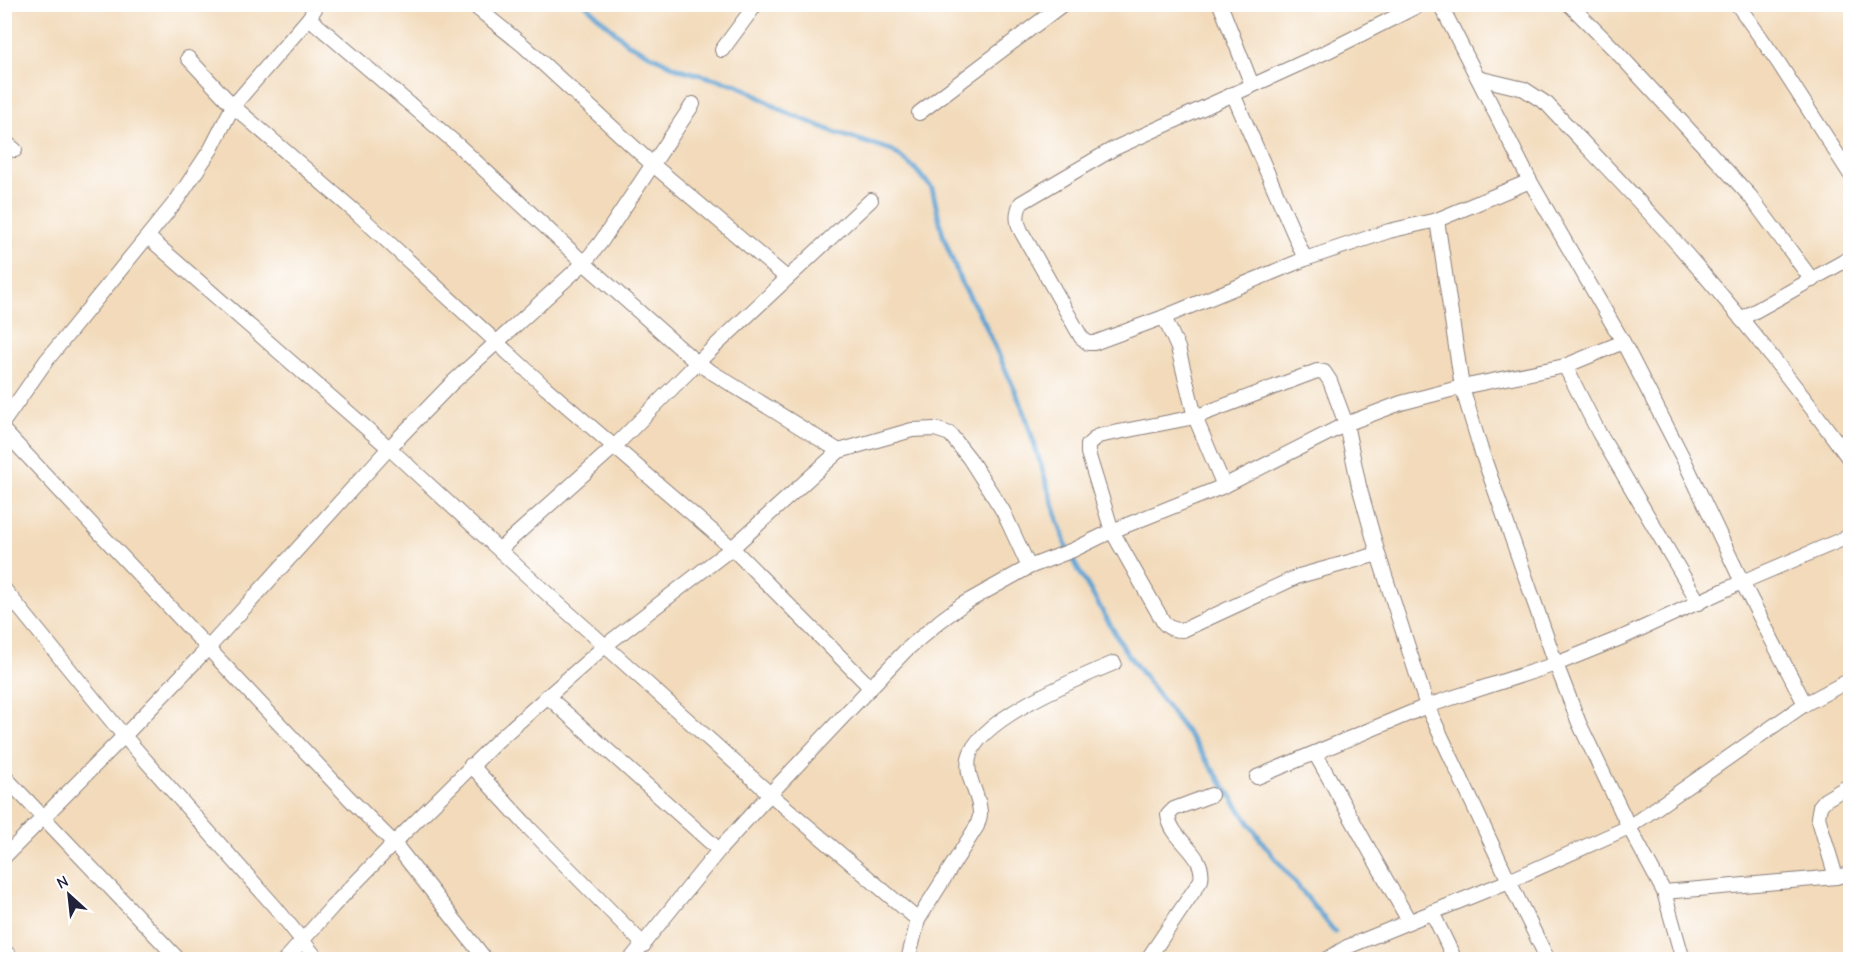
<svg xmlns="http://www.w3.org/2000/svg" width="1855" height="964" viewBox="0 0 1855 964" font-family="'Comic Neue',sans-serif">
	<rect width="100%" height="100%" fill="#fff"/>
	<filter id="ink" filterUnits="userSpaceOnUse"><feTurbulence type="fractalNoise" baseFrequency=".0167" numOctaves="2"/><feDisplacementMap in="SourceGraphic" scale="12" xChannelSelector="R" yChannelSelector="G"/><feConvolveMatrix kernelMatrix="1 2 1 2 8 2 1 2 1" color-interpolation-filters="sRGB"/></filter>
	<filter id="wash" filterUnits="userSpaceOnUse"><feTurbulence type="fractalNoise" baseFrequency=".008" numOctaves="4" result="noise"/><feDisplacementMap in="SourceGraphic" scale="24" xChannelSelector="R" yChannelSelector="G"/><feGaussianBlur stdDeviation="1.35" result="paint"/><feColorMatrix in="noise" values="0 0 0 0 0 0 0 0 0 0 0 0 0 0 0 0 0 1.4 0 .05"/><feComposite in="paint" operator="in"/></filter>
	<g filter="url(#wash)">
		<rect width="100%" height="100%" fill="#f2daba"/>
		<g fill="none" stroke-linecap="round" stroke-linejoin="round">
			<path stroke="#5ca1d1" stroke-width="5" d="M585 4 627 43 679 69 738 85 785 112 837 133 893 151 914 168 932 188 943 235 960 280 984 322 1024 411 1068 552 1126 652 1196 745 1263 843 1335 932"/>
		</g>
	</g>
	<g filter="url(#ink)">
		<g fill="none" stroke-linecap="round" stroke-linejoin="round">
			<g stroke="#8a7e7a" stroke-width="16">
				<g id="minor">
					<path d="M472 4 524 46 652 164 787 278"/>
					<path d="M1220 4 1252 85"/>
					<path d="M1421 4 1328 51 1113 149 1021 203C1016 213 1016 221 1021 231L1081 337 1088 343H1094L1164 317 1305 259 1389 231 1437 220 1530 181"/>
					<path d="M1440 4 1530 181 1623 342 1685 462 1742 582 1805 704"/>
					<path d="M1569 4 1616 51 1750 196 1812 280"/>
					<path d="M1737 4 1778 62 1850 174"/>
					<path d="M309 18 459 146 584 263 697 363 839 451"/>
					<path d="M722 50 756 4"/>
					<path d="M188 58 233 106 359 215 546 388 732 548 871 688"/>
					<path d="M1478 78 1524 89 1547 104C1587 147 1627 188 1666 231 1731 304 1793 381 1850 460"/>
					<path d="M1233 94 1305 259"/>
					<path d="M919 113 1063 4"/>
					<path d="M4 141 15 150"/>
					<path d="M1437 220 1462 387 1481 450 1556 664 1579 723 1629 827 1664 892 1683 960"/>
					<path d="M148 237 389 448 522 571 770 794 918 920"/>
					<path d="M1164 317 1178 348 1195 417 1224 486"/>
					<path d="M1741 319 1850 258"/>
					<path d="M1565 366 1599 433 1699 603"/>
					<path d="M4 421 46 361 177 200 211 149 233 106 309 18 318 4"/>
					<path d="M4 431 349 798 394 843 486 960"/>
					<path d="M500 549 615 446 697 363 871 200"/>
					<path d="M1378 554 1299 576 1183 630C1175 630 1169 629 1164 623L1112 531 1088 453V445L1098 436 1195 417 1317 371 1324 372 1330 381 1346 424 1359 486 1378 554 1427 706 1509 881 1548 960"/>
					<path d="M4 589 124 736 276 908 318 960"/>
					<path d="M547 696 719 850"/>
					<path d="M1315 753 1409 921"/>
					<path d="M471 765 530 829 644 945"/>
					<path d="M4 776 179 960"/>
					<path d="M1257 777 1427 706 1556 664 1623 637 1742 582 1850 536"/>
					<path d="M4 857 124 736 209 647 389 448 452 383 584 263 601 242 693 104"/>
					<path d="M1836 877 1818 817 1820 806 1825 800 1850 785"/>
					<path d="M1664 892 1836 877 1850 874"/>
					<path d="M1432 912 1455 960"/>
					<path d="M4 950 13 960"/>
					<path d="M285 960 332 907 394 843 497 741 606 645 732 548 839 451 912 430 935 429 950 434 969 458 1003 511 1029 567"/>
					<path d="M630 960 719 850 770 794 905 651 940 621 963 604 1029 567 1073 550 1112 531 1224 486 1346 424 1401 403 1462 387 1565 366 1623 342"/>
					<path d="M908 960 918 920 977 826C978 822 981 816 980 812 979 793 965 778 969 758 977 719 1079 678 1114 663"/>
					<path d="M1147 960 1201 880C1206 853 1171 841 1168 815L1174 809 1211 795"/>
					<path d="M1326 960 1347 947 1509 881 1629 827 1805 704 1850 680"/>
				</g>
			</g>
			<use href="#minor" stroke="#fff" stroke-width="14"/>
		</g>
	</g>
	<rect width="1855" height="964" fill="none" stroke="#fff" stroke-width="24"/>
	<g transform="translate(69 895) rotate(333)" stroke="#ffffff" stroke-width="4.5" paint-order="stroke">
	<path d="M0-4.5L10 22L0 15L-10 22Z" fill="#22223b"/>
	<text y="-9" font-size="16" font-weight="bold" text-anchor="middle" fill="#22223b">N</text>
	</g>
</svg>
